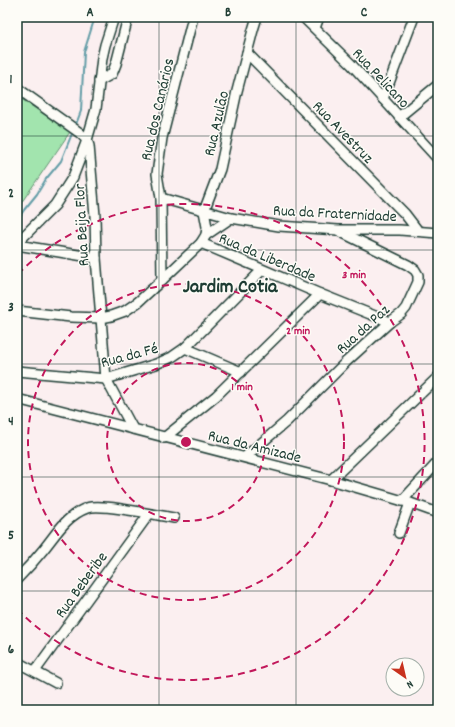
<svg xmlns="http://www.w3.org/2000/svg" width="455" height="727" viewBox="0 0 455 727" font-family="Dekko,sans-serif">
	<rect width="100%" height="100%" fill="#fbeff0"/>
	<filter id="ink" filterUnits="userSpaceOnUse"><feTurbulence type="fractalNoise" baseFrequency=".025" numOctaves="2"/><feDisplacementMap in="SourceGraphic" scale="8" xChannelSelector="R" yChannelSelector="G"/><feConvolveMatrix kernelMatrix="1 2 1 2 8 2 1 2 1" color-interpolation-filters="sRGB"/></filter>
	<g filter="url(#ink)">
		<path fill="#a2e4ae" stroke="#609071" d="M17 96 70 132 17 209Z"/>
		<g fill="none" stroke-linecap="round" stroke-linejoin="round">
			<g stroke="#649da7" stroke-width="2">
				<path d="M75 127 81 111 84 52 95 17"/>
				<path d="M17 221 24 210 37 194 46 179 61 161 73 131"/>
			</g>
			<g stroke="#1f3d34" stroke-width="12">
				<g id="minor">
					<path d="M303 17 351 64 438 159"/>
					<path d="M315 28 319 17"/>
					<path d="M247 53 405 214 418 231"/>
					<path d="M99 81 112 74 116 64 128 17"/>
					<path d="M17 88 80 133 87 140 89 146 95 216 96 258 106 379 133 429"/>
					<path d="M383 99 414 17"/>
					<path d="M399 117 438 85"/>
					<path d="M161 198 231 218"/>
					<path d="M206 235 207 227 204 211 220 169 237 91 253 30 257 17"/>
					<path d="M17 243 55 205 73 177 87 140 96 109 102 58 105 45 114 17"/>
					<path d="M201 243 320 294 390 322"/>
					<path d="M17 245 96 258"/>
					<path d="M162 280 161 198 157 174 162 138 193 17"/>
					<path d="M17 311 71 317 101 318 111 316 125 311 138 302 162 280 201 243 206 235 231 218 279 226 338 230H400L438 233"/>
					<path d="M185 348 241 372"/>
					<path d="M17 371 106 379 156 364 172 357 185 348 262 270"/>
					<path d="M17 399 331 480 410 503 438 513"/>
					<path d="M164 438 216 396 320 294"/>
					<path d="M245 457 287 421 347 361 390 322 401 314 406 308 418 282V275L415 270 408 265 339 231"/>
					<path d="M331 480 438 377"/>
					<path d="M402 501 438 462"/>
					<path d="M399 533 410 503"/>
					<path d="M17 579C26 570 35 560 43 550 56 534 67 515 87 508 102 503 156 515 174 518"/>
					<path d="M17 662 56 683"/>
					<path d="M35 671 149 514"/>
				</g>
			</g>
			<use href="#minor" stroke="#fdfcf7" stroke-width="9"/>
		</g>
	</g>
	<path fill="none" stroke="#1f3d34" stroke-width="1" stroke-opacity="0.55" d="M159 17V710M296 17V710M17 136H438M17 250H438M17 364H438M17 477H438M17 591H438"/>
	<g fill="none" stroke="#c2185b" stroke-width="2" stroke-dasharray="7 5">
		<circle cx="186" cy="442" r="79"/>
		<circle cx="186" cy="442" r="158"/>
		<path d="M18 274A238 238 0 1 1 18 610"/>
	</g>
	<g text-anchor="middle" stroke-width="3" stroke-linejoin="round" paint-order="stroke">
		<g font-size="16" fill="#1f3d34" stroke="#fdfcf7">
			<text transform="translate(382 77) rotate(47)" y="6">Rua Pelicano</text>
			<text transform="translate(156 109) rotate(-77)" y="6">Rua dos Canários</text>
			<text transform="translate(215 123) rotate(-77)" y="6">Rua Azulão</text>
			<text transform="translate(344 131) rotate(46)" y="6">Rua Avestruz</text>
			<text transform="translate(335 212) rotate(3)" y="6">Rua da Fraternidade</text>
			<text transform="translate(80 225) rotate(-93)" y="6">Rua Beija Flor</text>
			<text transform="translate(268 256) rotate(23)" y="6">Rua da Liberdade</text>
			<text transform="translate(362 328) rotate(-42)" y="6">Rua da Paz</text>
			<text transform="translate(129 354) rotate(-15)" y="6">Rua da Fé</text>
			<text transform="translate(255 445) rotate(14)" y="6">Rua da Amizade</text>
			<text transform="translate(80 584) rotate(-54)" y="6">Rua Beberibe</text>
		</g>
		<g font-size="20" font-weight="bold" fill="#1f3d34" stroke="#fdfcf7">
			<text x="230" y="292">Jardim Cotia</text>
		</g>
	</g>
	<circle cx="186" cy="442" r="6" fill="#c2185b" stroke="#fdfcf7" stroke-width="2"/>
	<g font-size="12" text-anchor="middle" font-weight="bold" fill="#c2185b" stroke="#fdfcf7" stroke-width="3" stroke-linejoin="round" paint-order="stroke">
		<text x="354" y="278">3 min</text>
		<text x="298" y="334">2 min</text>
		<text x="242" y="390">1 min</text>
	</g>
	<rect width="455" height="727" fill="none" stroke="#fdfcf7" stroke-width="44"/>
	<g transform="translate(405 677) rotate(146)"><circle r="19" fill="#fdfcf7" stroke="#a4b0a9"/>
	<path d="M0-3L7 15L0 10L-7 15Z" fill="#c8321e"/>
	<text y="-6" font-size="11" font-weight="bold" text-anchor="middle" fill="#1f3d34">N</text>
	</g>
	<rect x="22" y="22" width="411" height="683" fill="none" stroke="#1f3d34" stroke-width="1.5"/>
	<g font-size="13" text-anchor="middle" font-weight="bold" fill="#1f3d34">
		<text x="90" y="16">A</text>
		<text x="228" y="16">B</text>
		<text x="364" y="16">C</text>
		<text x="11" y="83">1</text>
		<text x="11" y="197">2</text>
		<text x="11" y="311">3</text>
		<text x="11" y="425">4</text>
		<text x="11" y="539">5</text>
		<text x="11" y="653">6</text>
	</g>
</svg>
